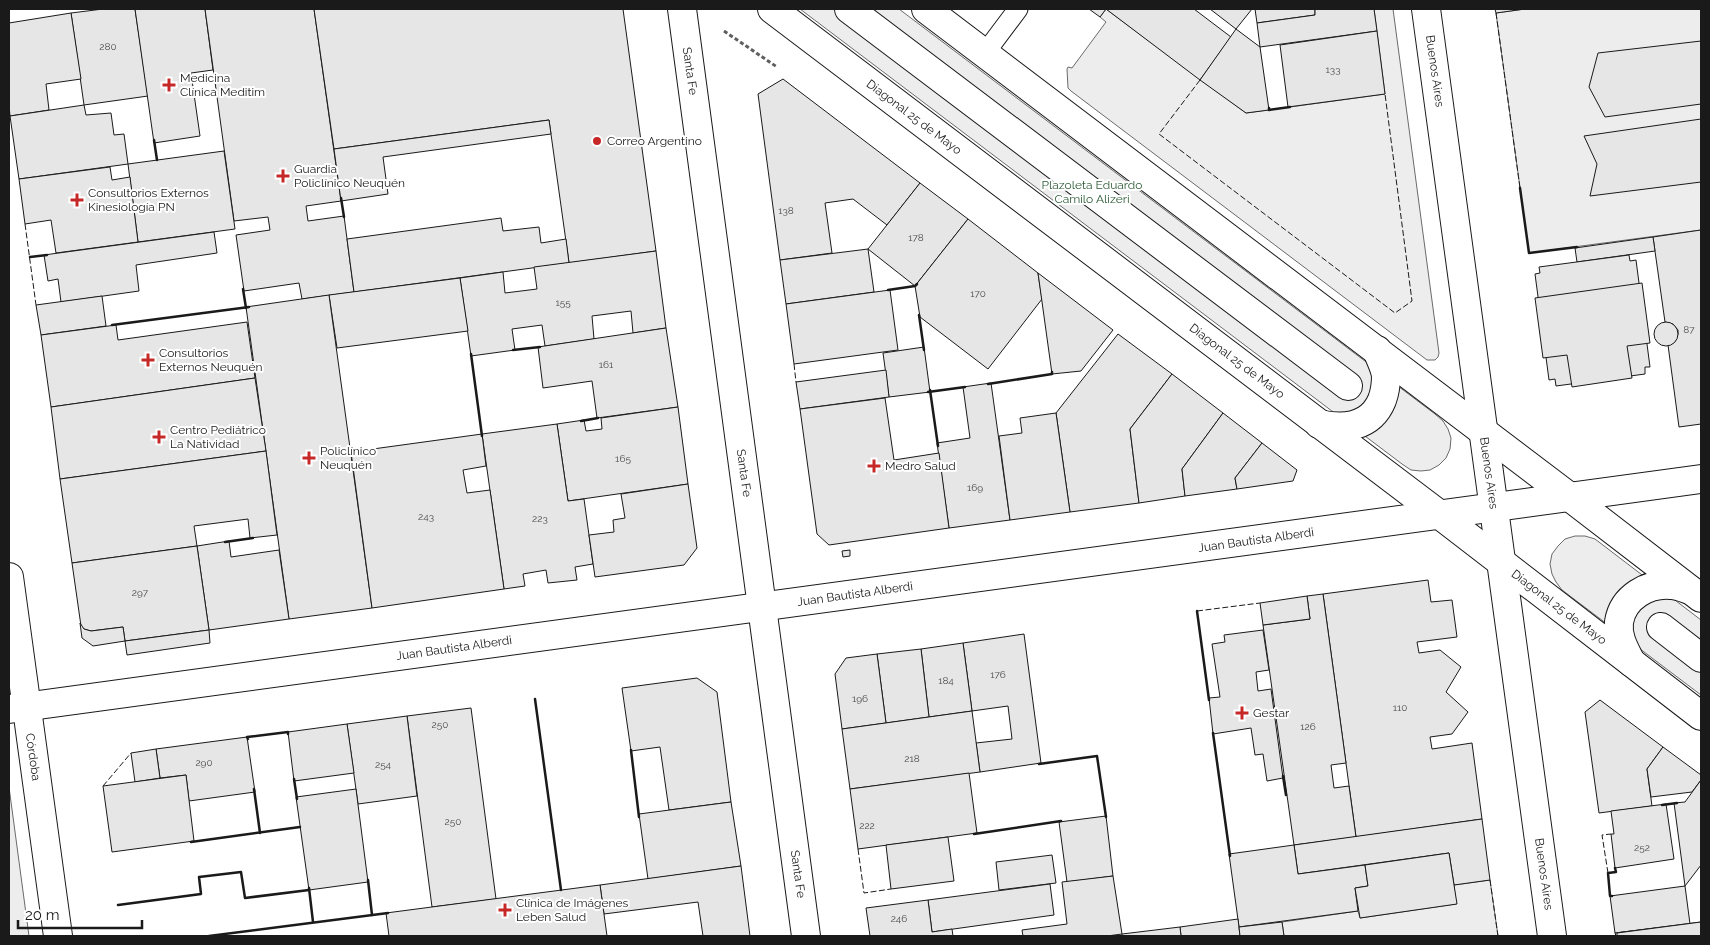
<svg xmlns="http://www.w3.org/2000/svg" width="1710" height="945" viewBox="0 0 1710 945" font-family="Raleway,sans-serif">
	<rect width="100%" height="100%" fill="#fff"/>
	<g fill="#ededed" stroke="#6a6a6a">
		<path d="M800 9H899L1435 414 1443 421 1448 429 1451 438 1450 449 1446 458 1439 465 1430 470 1421 471 1411 470 1402 464Z"/>
		<path d="M1106 9 1246 113 1385 94 1374 9H1393L1439 353 1438 357 1435 360H1427L1071 91 1068 88 1067 69 1068 67 1072 68 1106 22 1100 17Z"/>
		<path d="M1525 9H1701V230L1529 253 1496 13Z"/>
		<path d="M1575 536H1585L1595 539 1701 620V695L1562 590 1556 582 1552 574 1550 564 1552 554 1558 546 1565 539Z"/>
		<path d="M9 787 29 936H9Z"/>
		<path d="M1490 880 1498 936H1284L1282 922 1358 911 1360 918 1456 904 1454 885Z"/>
	</g>
	<g fill="#e6e6e6" stroke="#1a1a1a">
		<path d="M103 9H135L148 96 84 105 71 13Z"/>
		<path d="M135 9H205L213 70 191 73 200 136 154 143Z"/>
		<path d="M205 9H314L341 201 306 206 308 221 344 216 354 292 302 299 299 283 244 291 236 235 270 230 268 217 234 221Z"/>
		<path d="M314 9H623L656 251 569 263 549 120 334 149Z"/>
		<path d="M1089 9H1194L1231 37 1200 80 1106 9 1100 17Z"/>
		<path d="M1210 9H1252L1236 29Z"/>
		<path d="M1255 9H1315V15L1257 23Z"/>
		<path d="M1315 9H1374L1377 31 1260 47 1257 23 1315 15Z"/>
		<path d="M1495 9H1525L1496 13Z"/>
		<path d="M71 13 81 79 46 84 49 110 10 116 9 105V23Z"/>
		<path d="M1236 29 1260 47 1269 110 1246 113 1200 80Z"/>
		<path d="M1377 31 1385 94 1288 107 1280 45Z"/>
		<path d="M1701 41V104L1605 117 1589 87 1598 53Z"/>
		<path d="M783 79 920 183 887 225 853 199 825 203 832 253 780 260 758 94Z"/>
		<path d="M84 105 86 115 111 113 114 135 124 134 128 164 19 179 10 116Z"/>
		<path d="M1701 119V182L1590 196 1597 164 1584 136Z"/>
		<path d="M549 120 551 134 383 157 388 194 341 201 334 149Z"/>
		<path d="M224 151 235 229 138 242 128 164Z"/>
		<path d="M110 167 112 180 130 177 138 242 56 253 51 220 25 224 19 179Z"/>
		<path d="M920 183 968 219 915 286 868 249Z"/>
		<path d="M501 218 503 231 539 227 541 243 566 239 569 263 354 292 347 239Z"/>
		<path d="M968 219 1038 273 1042 299 988 369 920 317 915 286Z"/>
		<path d="M1701 230V424L1679 427 1668 345 1675 342 1678 334V330L1673 324 1665 322 1653 237Z"/>
		<path d="M214 232 217 253 136 265 139 291 61 302 58 279 48 281 44 255Z"/>
		<path d="M1653 237 1655 251 1577 262 1575 248Z"/>
		<path d="M868 249 874 292 786 304 780 260Z"/>
		<path d="M656 251 666 328 633 333 631 311 592 316 594 339 545 346 542 325 512 329 515 350 471 356 460 278 503 272 505 293 537 289 534 267Z"/>
		<path d="M1629 255 1630 261 1636 260 1650 367H1645V374L1556 386 1555 379 1549 380 1535 274 1540 273 1539 267Z"/>
		<path d="M1038 273 1113 330 1081 371 1052 374Z"/>
		<path d="M460 278 468 331 337 348 329 295Z"/>
		<path d="M1642 283 1650 343 1627 346 1632 378 1572 387 1567 355 1543 358 1535 298Z"/>
		<path d="M890 290 898 350 794 364 786 304Z"/>
		<path d="M329 295 372 608 289 619 246 307Z"/>
		<path d="M102 296 106 326 41 335 36 305Z"/>
		<path d="M247 322 255 378 51 407 41 335 116 325 118 340Z"/>
		<circle cx="1666" cy="334" r="12"/>
		<path d="M666 328 678 407 597 418 592 381 543 388 538 347Z"/>
		<path d="M1118 334 1172 374 1130 429 1139 503 1070 512 1056 413Z"/>
		<path d="M924 347 930 392 889 397 883 353Z"/>
		<path d="M886 370 889 397 800 409 796 382Z"/>
		<path d="M1172 374 1223 413 1182 469 1185 496 1139 503 1130 429Z"/>
		<path d="M255 378 266 451 60 479 51 407Z"/>
		<path d="M991 383 1010 520 949 528 937 443 970 438 963 387Z"/>
		<path d="M885 398 894 460 939 453 949 528 829 545 817 534 800 409Z"/>
		<path d="M678 407 688 484 568 501 557 424 584 420 586 431 602 429 601 418Z"/>
		<path d="M1056 413 1070 512 1010 520 999 436 1022 433 1020 418Z"/>
		<path d="M1223 413 1262 443 1235 478 1237 489 1185 496 1182 469Z"/>
		<path d="M557 424 568 501 584 499 593 564 575 567 577 580 548 583 546 570 523 574 525 586 504 589 482 434Z"/>
		<path d="M482 434 486 466 463 470 467 493 490 490 504 589 372 608 351 452Z"/>
		<path d="M1262 443 1297 470 1293 481 1237 489 1235 478Z"/>
		<path d="M266 451 277 535 250 538 248 519 194 526 197 546 72 563 60 479Z"/>
		<path d="M688 484 697 548 684 565 595 577 589 535 614 532 613 520 625 518 621 494Z"/>
		<path d="M229 541 231 557 279 550 289 619 209 630 197 546Z"/>
		<path d="M197 546 209 630 125 641 123 627 91 631 84 629 81 626 72 563Z"/>
		<path d="M850 550V556L843 557 842 551Z"/>
		<path d="M1428 580 1431 602 1452 600 1457 637 1417 642 1419 653 1440 650 1461 667 1446 692 1468 712 1452 734 1430 737 1432 749 1472 743 1482 819 1356 837 1323 594Z"/>
		<path d="M1323 594 1346 763 1331 765 1334 788 1349 786 1356 837 1294 845 1263 625 1310 619 1307 596Z"/>
		<path d="M1307 596 1310 619 1263 625 1260 603Z"/>
		<path d="M80 623 84 629 91 631 123 627 125 641 93 646 82 638Z"/>
		<path d="M209 630 210 643 127 655 125 641Z"/>
		<path d="M1263 630 1269 670 1256 672 1258 691 1271 689 1283 778 1267 781 1263 754 1255 755 1251 728 1213 734 1209 698 1220 697 1212 644 1225 642 1224 635Z"/>
		<path d="M1024 634 1041 763 980 772 976 743 1012 739 1008 706 972 711 963 643Z"/>
		<path d="M963 643 972 711 929 717 921 649Z"/>
		<path d="M921 649 929 717 886 723 877 654Z"/>
		<path d="M877 654 886 723 842 729 835 674 846 658Z"/>
		<path d="M697 678 717 692 731 802 669 810 660 747 631 751 622 688Z"/>
		<path d="M1600 700 1663 747 1647 769 1652 806 1599 813 1585 712Z"/>
		<path d="M471 708 496 899 432 907 407 716Z"/>
		<path d="M972 711 980 772 850 789 842 729Z"/>
		<path d="M407 716 417 796 358 804 347 724Z"/>
		<path d="M347 724 354 773 294 781 288 732Z"/>
		<path d="M247 737 255 792 189 801 186 775 160 778 156 749Z"/>
		<path d="M1663 747 1701 775V780L1692 792 1651 797 1647 769Z"/>
		<path d="M156 749 160 778 135 782 131 753Z"/>
		<path d="M969 773 977 833 858 849 850 789Z"/>
		<path d="M186 775 194 841 112 852 103 786Z"/>
		<path d="M1701 780V865L1685 886 1674 803 1685 802Z"/>
		<path d="M356 789 368 882 309 890 296 797Z"/>
		<path d="M731 802 741 866 648 879 639 814Z"/>
		<path d="M1666 804 1674 859 1615 868 1611 834H1614L1611 811Z"/>
		<path d="M1106 816 1113 876 1067 882 1059 822Z"/>
		<path d="M1482 819 1490 880 1454 885 1449 853 1298 874 1294 845Z"/>
		<path d="M948 837 954 881 891 889 886 845Z"/>
		<path d="M1294 845 1298 874 1365 865 1368 886 1355 888 1358 911 1239 927 1229 854Z"/>
		<path d="M1449 853 1457 904 1360 918 1355 888 1368 886 1365 865Z"/>
		<path d="M1052 855 1056 883 999 890 996 862Z"/>
		<path d="M741 866 750 936H703L698 902 604 914 600 885Z"/>
		<path d="M1113 876 1122 934 1107 936H1023L1022 930 1067 924 1062 882Z"/>
		<path d="M1050 884 1054 915 932 932 928 900Z"/>
		<path d="M600 885 607 936H389L386 913Z"/>
		<path d="M1685 886 1690 924 1615 933 1610 896Z"/>
		<path d="M928 900 932 932 952 929 953 936H870L866 908Z"/>
		<path d="M1238 919 1240 936H1181L1180 927Z"/>
		<path d="M1282 922 1284 936H1240L1239 927Z"/>
		<path d="M1701 922V936H1616L1615 933Z"/>
		<path d="M1701 922V936H1617V933Z"/>
		<path d="M1180 927 1181 936H1122V934Z"/>
	</g>
	<g fill="none" stroke-linecap="round" stroke-linejoin="round">
		<g stroke="#1a1a1a" stroke-width="21">
			<path id="service" d="M985 53 1018 9"/>
		</g>
		<g stroke="#1a1a1a" stroke-width="30">
			<g id="pedestrian">
				<path d="M849 9 1348 386"/>
				<path d="M1661 627 1701 658"/>
			</g>
		</g>
		<g stroke="#1a1a1a" stroke-width="30">
			<g id="minor">
				<path d="M682 9 806 936"/>
				<path d="M1426 9 1552 936"/>
				<path d="M9 577 58 936"/>
				<path d="M9 709 1701 479"/>
			</g>
		</g>
		<g stroke="#1a1a1a" stroke-width="30">
			<g id="secondary">
				<path d="M772 9 1440 515 1701 716"/>
				<path d="M926 9 1571 498 1701 598"/>
				<path d="M1319 424C1345 430 1371 427 1382 400 1385 392 1386 385 1386 376 1385 367 1380 359 1377 350"/>
				<path d="M1631 662C1625 650 1617 637 1619 622 1623 597 1648 583 1671 585 1677 585 1684 588 1690 590"/>
			</g>
		</g>
		<path stroke="#5f5f5f" stroke-width="3" stroke-dasharray="4 2.5" stroke-linecap="butt" d="M724 31 777 67"/>
		<use href="#service" stroke="#fff" stroke-width="19"/>
		<use href="#pedestrian" stroke="#fff" stroke-width="28"/>
		<use href="#minor" stroke="#fff" stroke-width="28"/>
		<use href="#secondary" stroke="#fff" stroke-width="28"/>
		<g stroke="#1a1a1a" stroke-width="1" stroke-dasharray="6 2.5" stroke-linecap="butt">
			<path d="M1496 13 1520 188"/>
			<path d="M1200 80 1159 134 1395 313 1412 301 1385 94"/>
			<path d="M25 224 36 305"/>
			<path d="M794 364 796 382"/>
			<path d="M1197 611 1260 603"/>
			<path d="M103 786 131 753"/>
			<path d="M858 849 864 893 891 889"/>
			<path d="M1608 873 1602 835 1611 834"/>
			<path d="M1490 880 1498 936"/>
		</g>
		<g stroke="#1a1a1a" stroke-width="2.5">
			<path d="M1269 108V110L1290 107"/>
			<path d="M154 140 157 160"/>
			<path d="M1520 188 1529 253 1577 247"/>
			<path d="M341 198 344 217"/>
			<path d="M30 257 47 255"/>
			<path d="M243 289 246 308"/>
			<path d="M888 290 915 286 917 284"/>
			<path d="M919 315 924 350"/>
			<path d="M112 325 249 307"/>
			<path d="M513 350 540 347"/>
			<path d="M471 354 482 436"/>
			<path d="M988 384 1052 374V372"/>
			<path d="M930 390 938 446"/>
			<path d="M928 392 965 387"/>
			<path d="M581 421 598 418"/>
			<path d="M225 542 253 538"/>
			<path d="M1197 611 1209 700"/>
			<path d="M535 699 561 890"/>
			<path d="M1213 733 1230 856"/>
			<path d="M248 739 247 737 288 732V734"/>
			<path d="M631 750 639 817"/>
			<path d="M1039 764 1097 756 1106 817"/>
			<path d="M1283 776 1286 795"/>
			<path d="M294 779 297 799"/>
			<path d="M254 789 260 833"/>
			<path d="M1662 805 1677 803"/>
			<path d="M974 834 1061 821"/>
			<path d="M191 842 300 827"/>
			<path d="M368 880 372 915"/>
			<path d="M309 888 313 922"/>
			<path d="M1612 896H1610L1608 873 1616 872 1615 868"/>
			<path d="M118 905 201 894 199 877 241 872 245 898 309 890"/>
			<path d="M209 936 388 913"/>
		</g>
	</g>
	<g fill="#c62828" stroke="#fff" stroke-width="2">
		<path d="M166.5 77.5h5v5h5v5h-5v5h-5v-5h-5v-5h5z"/>
		<circle cx="597" cy="141" r="5"/>
		<path d="M280.5 168.5h5v5h5v5h-5v5h-5v-5h-5v-5h5z"/>
		<path d="M74.5 192.5h5v5h5v5h-5v5h-5v-5h-5v-5h5z"/>
		<path d="M145.5 352.5h5v5h5v5h-5v5h-5v-5h-5v-5h5z"/>
		<path d="M156.5 429.5h5v5h5v5h-5v5h-5v-5h-5v-5h5z"/>
		<path d="M306.5 450.5h5v5h5v5h-5v5h-5v-5h-5v-5h5z"/>
		<path d="M871.5 458.5h5v5h5v5h-5v5h-5v-5h-5v-5h5z"/>
		<path d="M1239.5 705.5h5v5h5v5h-5v5h-5v-5h-5v-5h5z"/>
		<path d="M502.5 902.5h5v5h5v5h-5v5h-5v-5h-5v-5h5z"/>
	</g>
	<g text-anchor="middle" stroke-width="4" stroke-linejoin="round" paint-order="stroke">
		<g font-size="10" fill="#4d4d4d">
			<text x="108" y="50">280</text>
			<text x="1333" y="73">133</text>
			<text x="786" y="214">138</text>
			<text x="916" y="241">178</text>
			<text x="978" y="297">170</text>
			<text x="563" y="306">155</text>
			<text x="1689" y="333">87</text>
			<text x="606" y="368">161</text>
			<text x="623" y="462">165</text>
			<text x="975" y="491">169</text>
			<text x="426" y="520">243</text>
			<text x="540" y="522">223</text>
			<text x="140" y="596">297</text>
			<text x="998" y="678">176</text>
			<text x="946" y="684">184</text>
			<text x="860" y="702">196</text>
			<text x="1400" y="711">110</text>
			<text x="440" y="728">250</text>
			<text x="1308" y="730">126</text>
			<text x="912" y="762">218</text>
			<text x="204" y="766">290</text>
			<text x="383" y="768">254</text>
			<text x="453" y="825">250</text>
			<text x="867" y="829">222</text>
			<text x="1642" y="851">252</text>
			<text x="899" y="922">246</text>
		</g>
		<g font-size="12" fill="#1a1a1a" stroke="#fff">
			<text transform="translate(690 71) rotate(82)" y="4">Santa Fe</text>
			<text transform="translate(1435 71) rotate(82)" y="4">Buenos Aires</text>
			<text transform="translate(914 117) rotate(37)" y="4">Diagonal 25 de Mayo</text>
			<text transform="translate(1237 361) rotate(37)" y="4">Diagonal 25 de Mayo</text>
			<text transform="translate(744 473) rotate(82)" y="4">Santa Fe</text>
			<text transform="translate(1489 473) rotate(82)" y="4">Buenos Aires</text>
			<text transform="translate(1256 540) rotate(-8)" y="4">Juan Bautista Alberdi</text>
			<text transform="translate(855 594) rotate(-8)" y="4">Juan Bautista Alberdi</text>
			<text transform="translate(1559 607) rotate(37)" y="4">Diagonal 25 de Mayo</text>
			<text transform="translate(454 648) rotate(-8)" y="4">Juan Bautista Alberdi</text>
			<text transform="translate(33 757) rotate(82)" y="4">Córdoba</text>
			<text transform="translate(798 874) rotate(82)" y="4">Santa Fe</text>
			<text transform="translate(1544 874) rotate(82)" y="4">Buenos Aires</text>
		</g>
		<g font-size="12" fill="#1a1a1a" stroke="#fff" text-anchor="start">
			<text x="180" y="82">Medicina<tspan x="180" dy="14">Clínica Meditim</tspan></text>
			<text x="607" y="145">Correo Argentino</text>
			<text x="294" y="173">Guardia<tspan x="294" dy="14">Policlínico Neuquén</tspan></text>
			<text x="88" y="197">Consultorios Externos<tspan x="88" dy="14">Kinesiología PN</tspan></text>
			<text x="159" y="357">Consultorios<tspan x="159" dy="14">Externos Neuquén</tspan></text>
			<text x="170" y="434">Centro Pediátrico<tspan x="170" dy="14">La Natividad</tspan></text>
			<text x="320" y="455">Policlínico<tspan x="320" dy="14">Neuquén</tspan></text>
			<text x="885" y="470">Medro Salud</text>
			<text x="1253" y="717">Gestar</text>
			<text x="516" y="907">Clínica de Imágenes<tspan x="516" dy="14">Leben Salud</tspan></text>
		</g>
		<g font-size="12" fill="#2b5a34" stroke="#fff">
			<text x="1092" y="189">Plazoleta Eduardo<tspan x="1092" dy="14">Camilo Alizeri</tspan></text>
		</g>
	</g>
	<rect width="1710" height="945" fill="none" stroke="#1a1a1a" stroke-width="20"/>
	<path d="M18 920v8h124v-8" fill="none" stroke="#1a1a1a" stroke-width="2.5"/>
	<text x="25" y="920" font-size="15" fill="#1a1a1a" stroke="#ffffff" stroke-width="4" paint-order="stroke">20 m</text>
</svg>
